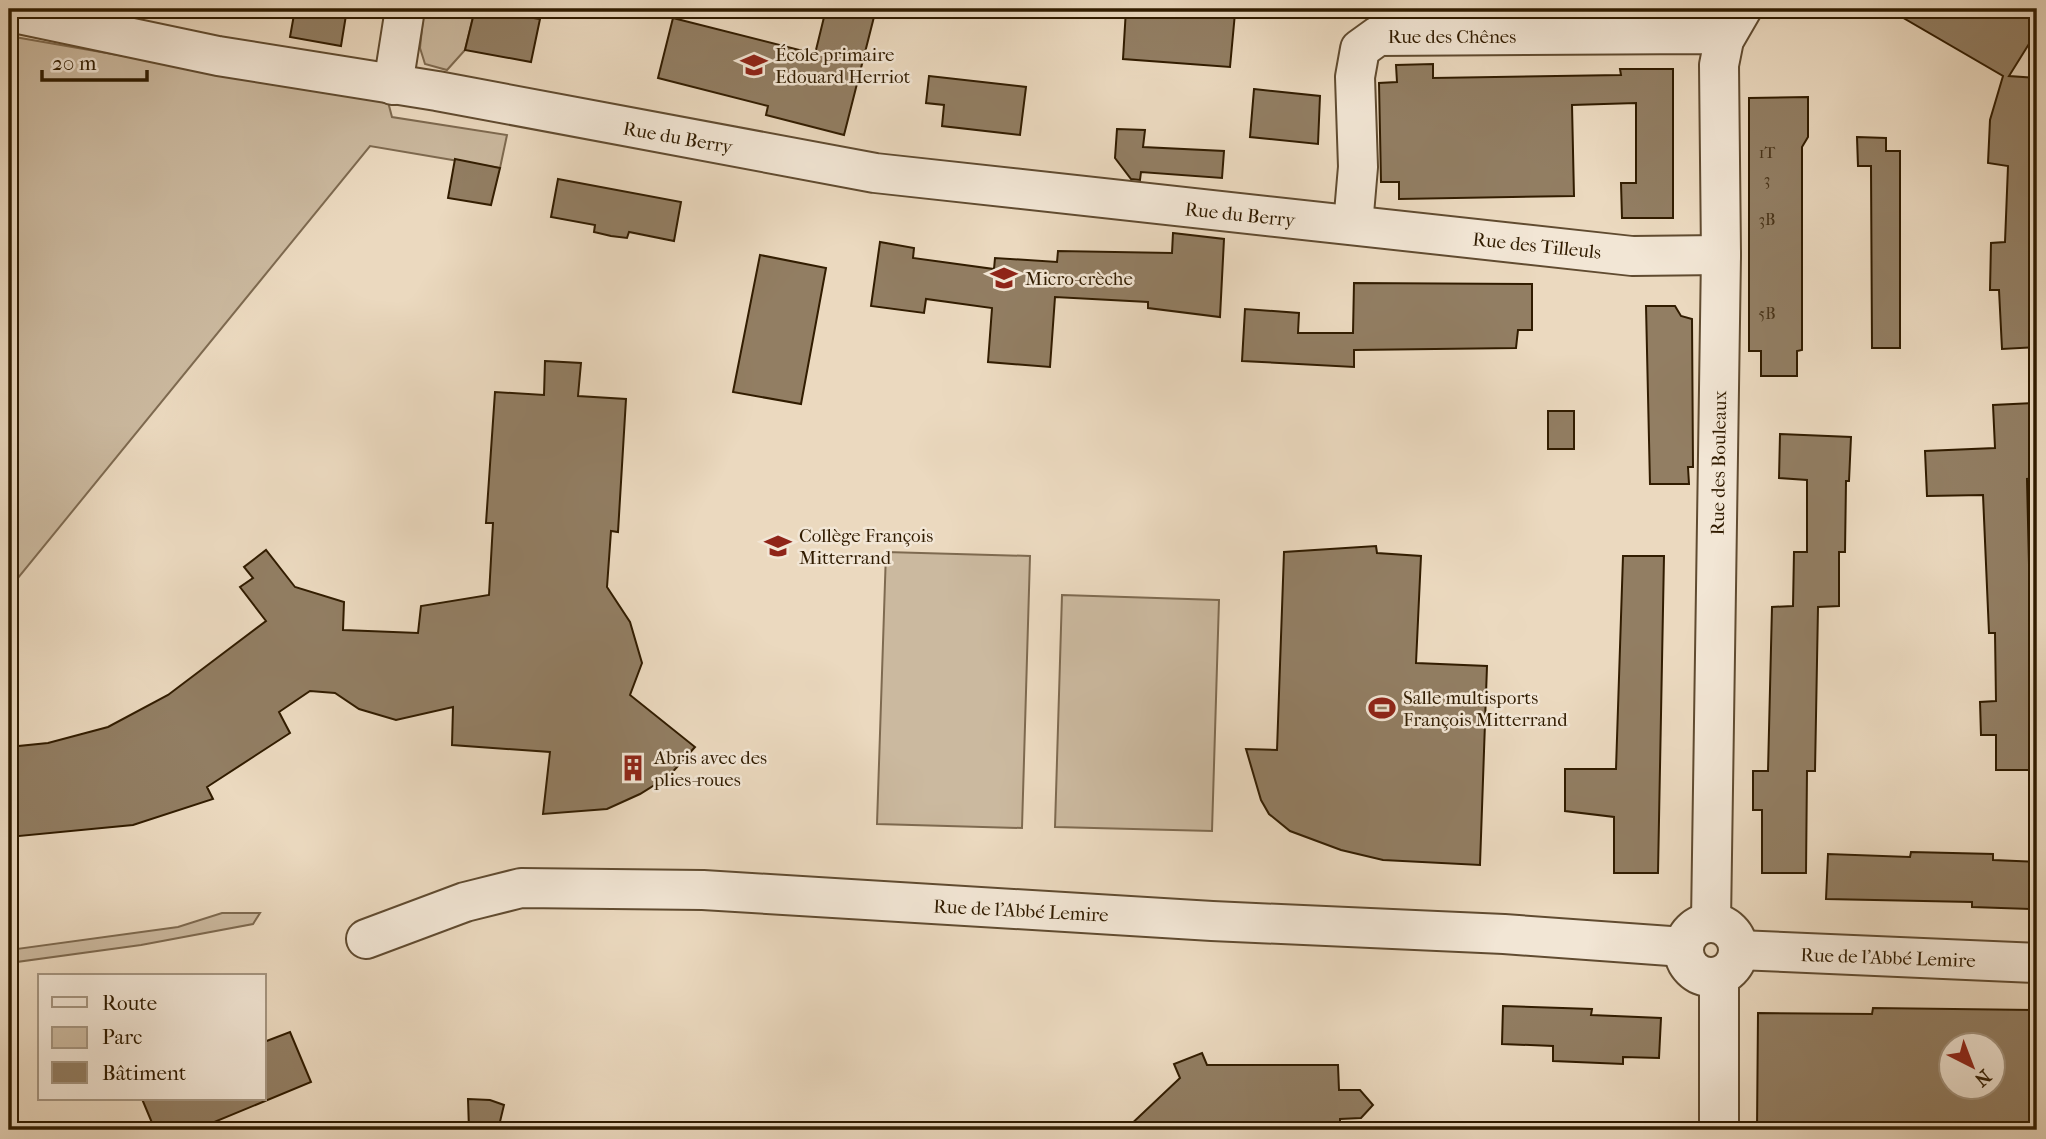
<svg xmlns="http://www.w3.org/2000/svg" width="2046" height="1139" viewBox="0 0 2046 1139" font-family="'IM FELL French Canon',serif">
	<rect width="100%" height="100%" fill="#ebd9bf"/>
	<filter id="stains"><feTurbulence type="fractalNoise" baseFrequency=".00286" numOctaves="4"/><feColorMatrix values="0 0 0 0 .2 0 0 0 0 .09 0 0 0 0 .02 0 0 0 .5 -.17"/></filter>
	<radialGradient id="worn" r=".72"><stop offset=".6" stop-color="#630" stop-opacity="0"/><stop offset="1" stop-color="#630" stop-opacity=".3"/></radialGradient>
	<g fill="#cbb99f" stroke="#7e6a50" stroke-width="2">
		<path d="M424 9H475L465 50 447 70 425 64 420 48Z"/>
		<path d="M9 36 388 102 392 117 507 135 500 168 370 146 9 589Z"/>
		<path d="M886 552 1030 556 1022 828 877 824Z"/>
		<path d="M1062 595 1219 600 1212 831 1055 827Z"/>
		<path d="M222 913H260L253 924 141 945 9 963V950L178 927Z"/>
	</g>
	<g fill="#927e63" stroke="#311c00" stroke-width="2" fill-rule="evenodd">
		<path d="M295 9H347L341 46 290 37Z"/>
		<path d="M475 9 540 19 531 62 465 50Z"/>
		<path d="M826 9H876L844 135 766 115 768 106 658 78 673 18 815 54Z"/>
		<path d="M1126 9 1235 13 1230 67 1123 59Z"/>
		<path d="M1888 9H2019L2037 19V31L2009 76 2037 78V347L2002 349 1999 290H1990L1991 243 2005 242 2008 166 1988 163 1990 120 2003 76Z"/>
		<path d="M1433 64V78L1621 75 1620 69H1673V218H1622L1621 183H1636V103L1572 105 1574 196 1399 199V182H1381L1379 83 1397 82 1396 65Z"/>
		<path d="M929 76 1026 87 1020 135 942 126 944 105 926 103Z"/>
		<path d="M1254 89 1320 96 1318 144 1250 137Z"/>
		<path d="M1808 97V137L1802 147V350L1797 351V376H1761V351H1749V98Z"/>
		<path d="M1117 129 1145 130 1143 147 1224 151 1222 178 1141 172 1140 180 1131 179 1115 158Z"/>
		<path d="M1857 137 1886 138V151H1900V348H1872L1871 166H1858Z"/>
		<path d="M455 159 500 168 491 205 448 198Z"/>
		<path d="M558 179 681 202 674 241 629 232 627 238 611 236 594 232 595 225 551 217Z"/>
		<path d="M1173 233 1224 239 1220 317 1148 308V302L1055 297 1050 367 988 362 992 308 926 299 924 313 871 306 880 242 914 248 913 258 994 269 995 258 1057 262 1058 251 1172 253Z"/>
		<path d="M760 255 826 268 801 404 733 392Z"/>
		<path d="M1354 283 1532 284V330H1518L1516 348 1354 350V367L1242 361 1245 309 1299 313 1298 333H1353Z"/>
		<path d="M1646 306H1675L1681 316 1692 319 1693 467H1688L1689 484H1650Z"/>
		<path d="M545 361 581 363 578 396 626 399 618 532 611 531 607 587 630 622 642 663 630 695 695 747 669 776 640 794 607 809 543 814 550 752 452 745 453 707 396 720 359 709 335 693 310 691 279 712 290 733 207 787 213 799 133 825 9 837V747L48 743 108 727 168 695 266 621 240 587 253 578 244 567 266 550 295 587 344 602 343 630 418 633 421 606 489 595 493 523H486L495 392 544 395Z"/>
		<path d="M2034 403 2037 478 2027 479 2031 650H2037V770H1996V735H1981L1980 702 1996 701 1995 633H1989L1983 495 1927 496 1925 451 1995 448 1993 405Z"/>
		<rect x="1548" y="411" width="26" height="38"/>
		<path d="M1780 434 1851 437 1849 481H1846L1845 552H1839V606L1818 607 1815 771H1807L1806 873H1762V810H1753V771H1768L1772 607 1793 606 1794 552H1807V480L1779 478Z"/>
		<path d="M1376 546 1377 553 1421 556 1416 663 1487 666 1480 865 1383 860 1341 850 1290 831 1269 814 1261 800 1246 749 1277 750 1284 552Z"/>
		<path d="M1623 556H1664L1658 873H1614V817L1565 811V769H1616Z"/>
		<path d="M1911 852 1993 854V860L2037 862V903H2031L2030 909 1972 907V902L1826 899 1828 854 1910 857Z"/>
		<path d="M1503 1006 1592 1009 1591 1015 1661 1018 1659 1058 1623 1057V1064L1553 1061V1046L1502 1044Z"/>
		<path d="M1873 1008 2037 1010V1130H1757L1758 1013 1872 1014ZM1951 1045H1993V1087H1951Z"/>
		<path d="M290 1032 311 1082 195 1130H155L142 1099H264V1042Z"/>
		<path d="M1202 1053 1207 1065H1338L1339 1090H1360L1373 1105 1361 1118 1340 1119V1130H1125L1180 1078 1174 1064Z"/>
		<path d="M468 1099 490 1100 504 1105 498 1130H469Z"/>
	</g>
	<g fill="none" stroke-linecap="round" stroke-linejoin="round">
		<g stroke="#604b30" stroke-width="42">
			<g id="minor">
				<path d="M9 12 218 56 437 91 875 173 1632 256 1721 255"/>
				<path d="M393 85 405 9"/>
				<path d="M1353 225 1358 167 1355 77 1360 49 1378 36 1705 34 1724 40"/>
				<path d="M1711 922 1721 255 1719 65 1724 40 1742 9"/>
				<circle cx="1711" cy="950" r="27"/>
				<path d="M366 939 465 902 521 888 703 890 1212 921 1504 934 1684 947"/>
				<path d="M1738 950 2037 963"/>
				<path d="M1719 1130V976"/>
			</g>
		</g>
		<use href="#minor" stroke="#f2e6d5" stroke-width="38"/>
	</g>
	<defs>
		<g id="school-bare" transform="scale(2.1)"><path d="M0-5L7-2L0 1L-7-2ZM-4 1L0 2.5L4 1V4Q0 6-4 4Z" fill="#8f2418" stroke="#f2e6d5" stroke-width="2.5" paint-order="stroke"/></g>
		<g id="stadium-bare" transform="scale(2.1)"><path d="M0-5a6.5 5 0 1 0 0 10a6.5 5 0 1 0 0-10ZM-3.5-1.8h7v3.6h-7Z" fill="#8f2418" stroke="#f2e6d5" stroke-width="2.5" paint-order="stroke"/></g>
		<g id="building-bare" transform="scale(2.1)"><path d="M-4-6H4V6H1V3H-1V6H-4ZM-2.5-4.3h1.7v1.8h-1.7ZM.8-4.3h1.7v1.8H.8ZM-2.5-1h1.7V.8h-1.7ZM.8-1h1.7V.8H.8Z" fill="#8f2418" stroke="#f2e6d5" stroke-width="2.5" paint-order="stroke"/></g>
	</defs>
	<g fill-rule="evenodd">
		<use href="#school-bare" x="754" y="65"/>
		<use href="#school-bare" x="1004" y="278"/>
		<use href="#school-bare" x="778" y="546"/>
		<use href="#stadium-bare" x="1382" y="708"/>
		<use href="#building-bare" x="633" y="768"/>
	</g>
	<g text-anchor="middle" stroke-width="5" stroke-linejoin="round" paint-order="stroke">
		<g font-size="16" fill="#493419">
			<text x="1767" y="158">1T</text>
			<text x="1767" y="185">3</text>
			<text x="1767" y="225">3B</text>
			<text x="1767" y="319">5B</text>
		</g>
		<g font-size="19" fill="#311c00" stroke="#f2e6d5">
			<text x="1452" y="43">Rue des Chênes</text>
			<text transform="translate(678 137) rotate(10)" y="7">Rue du Berry</text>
			<text transform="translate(1240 214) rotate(6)" y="7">Rue du Berry</text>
			<text transform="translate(1537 245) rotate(6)" y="7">Rue des Tilleuls</text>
			<text transform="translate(1718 463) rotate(-89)" y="7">Rue des Bouleaux</text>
			<text transform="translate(1021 910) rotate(3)" y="7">Rue de l'Abbé Lemire</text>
			<text transform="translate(1888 957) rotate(2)" y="7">Rue de l'Abbé Lemire</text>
		</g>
		<g font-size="19" fill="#311c00" stroke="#f2e6d5" text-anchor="start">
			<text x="775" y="61">École primaire<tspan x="775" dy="22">Edouard Herriot</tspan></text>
			<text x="1025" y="285">Micro-crèche</text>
			<text x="799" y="542">Collège François<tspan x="799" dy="22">Mitterrand</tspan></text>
			<text x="1403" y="704">Salle multisports<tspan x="1403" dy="22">François Mitterrand</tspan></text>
			<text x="654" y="764">Abris avec des<tspan x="654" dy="22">plies-roues</tspan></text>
		</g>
	</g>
	<rect width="2046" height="1139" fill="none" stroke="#ebd9bf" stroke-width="35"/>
	<rect x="10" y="10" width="2025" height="1118" fill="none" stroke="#311c00" stroke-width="3.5"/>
	<rect x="18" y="18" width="2011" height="1104" fill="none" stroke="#311c00" stroke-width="2"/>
	<rect x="38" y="974" width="228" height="126" fill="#f2e6d5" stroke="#a59580" stroke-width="2"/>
	<rect x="52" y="997" width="35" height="10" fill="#f2e6d5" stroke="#a59580" stroke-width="2"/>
	<text x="102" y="1010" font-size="21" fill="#311c00">Route</text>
	<rect x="52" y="1027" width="35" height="21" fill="#cbb99f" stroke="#a59580" stroke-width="2"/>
	<text x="102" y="1044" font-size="21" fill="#311c00">Parc</text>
	<rect x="52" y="1062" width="35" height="21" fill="#927e63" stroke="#a59580" stroke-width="2"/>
	<text x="102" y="1080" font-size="21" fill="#311c00">Bâtiment</text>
	<g transform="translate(1972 1066) rotate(138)"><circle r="33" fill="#f2e6d5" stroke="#a59580" stroke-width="2"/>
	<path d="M0-5L12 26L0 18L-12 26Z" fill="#8f2418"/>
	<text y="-10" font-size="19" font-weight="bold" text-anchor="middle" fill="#311c00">N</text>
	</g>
	<path d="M42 70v10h105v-10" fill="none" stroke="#311c00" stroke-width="3.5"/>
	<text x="52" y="70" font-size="21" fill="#311c00" stroke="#f2e6d5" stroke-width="5" paint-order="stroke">20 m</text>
	<rect width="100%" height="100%" filter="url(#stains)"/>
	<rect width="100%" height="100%" fill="url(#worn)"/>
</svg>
